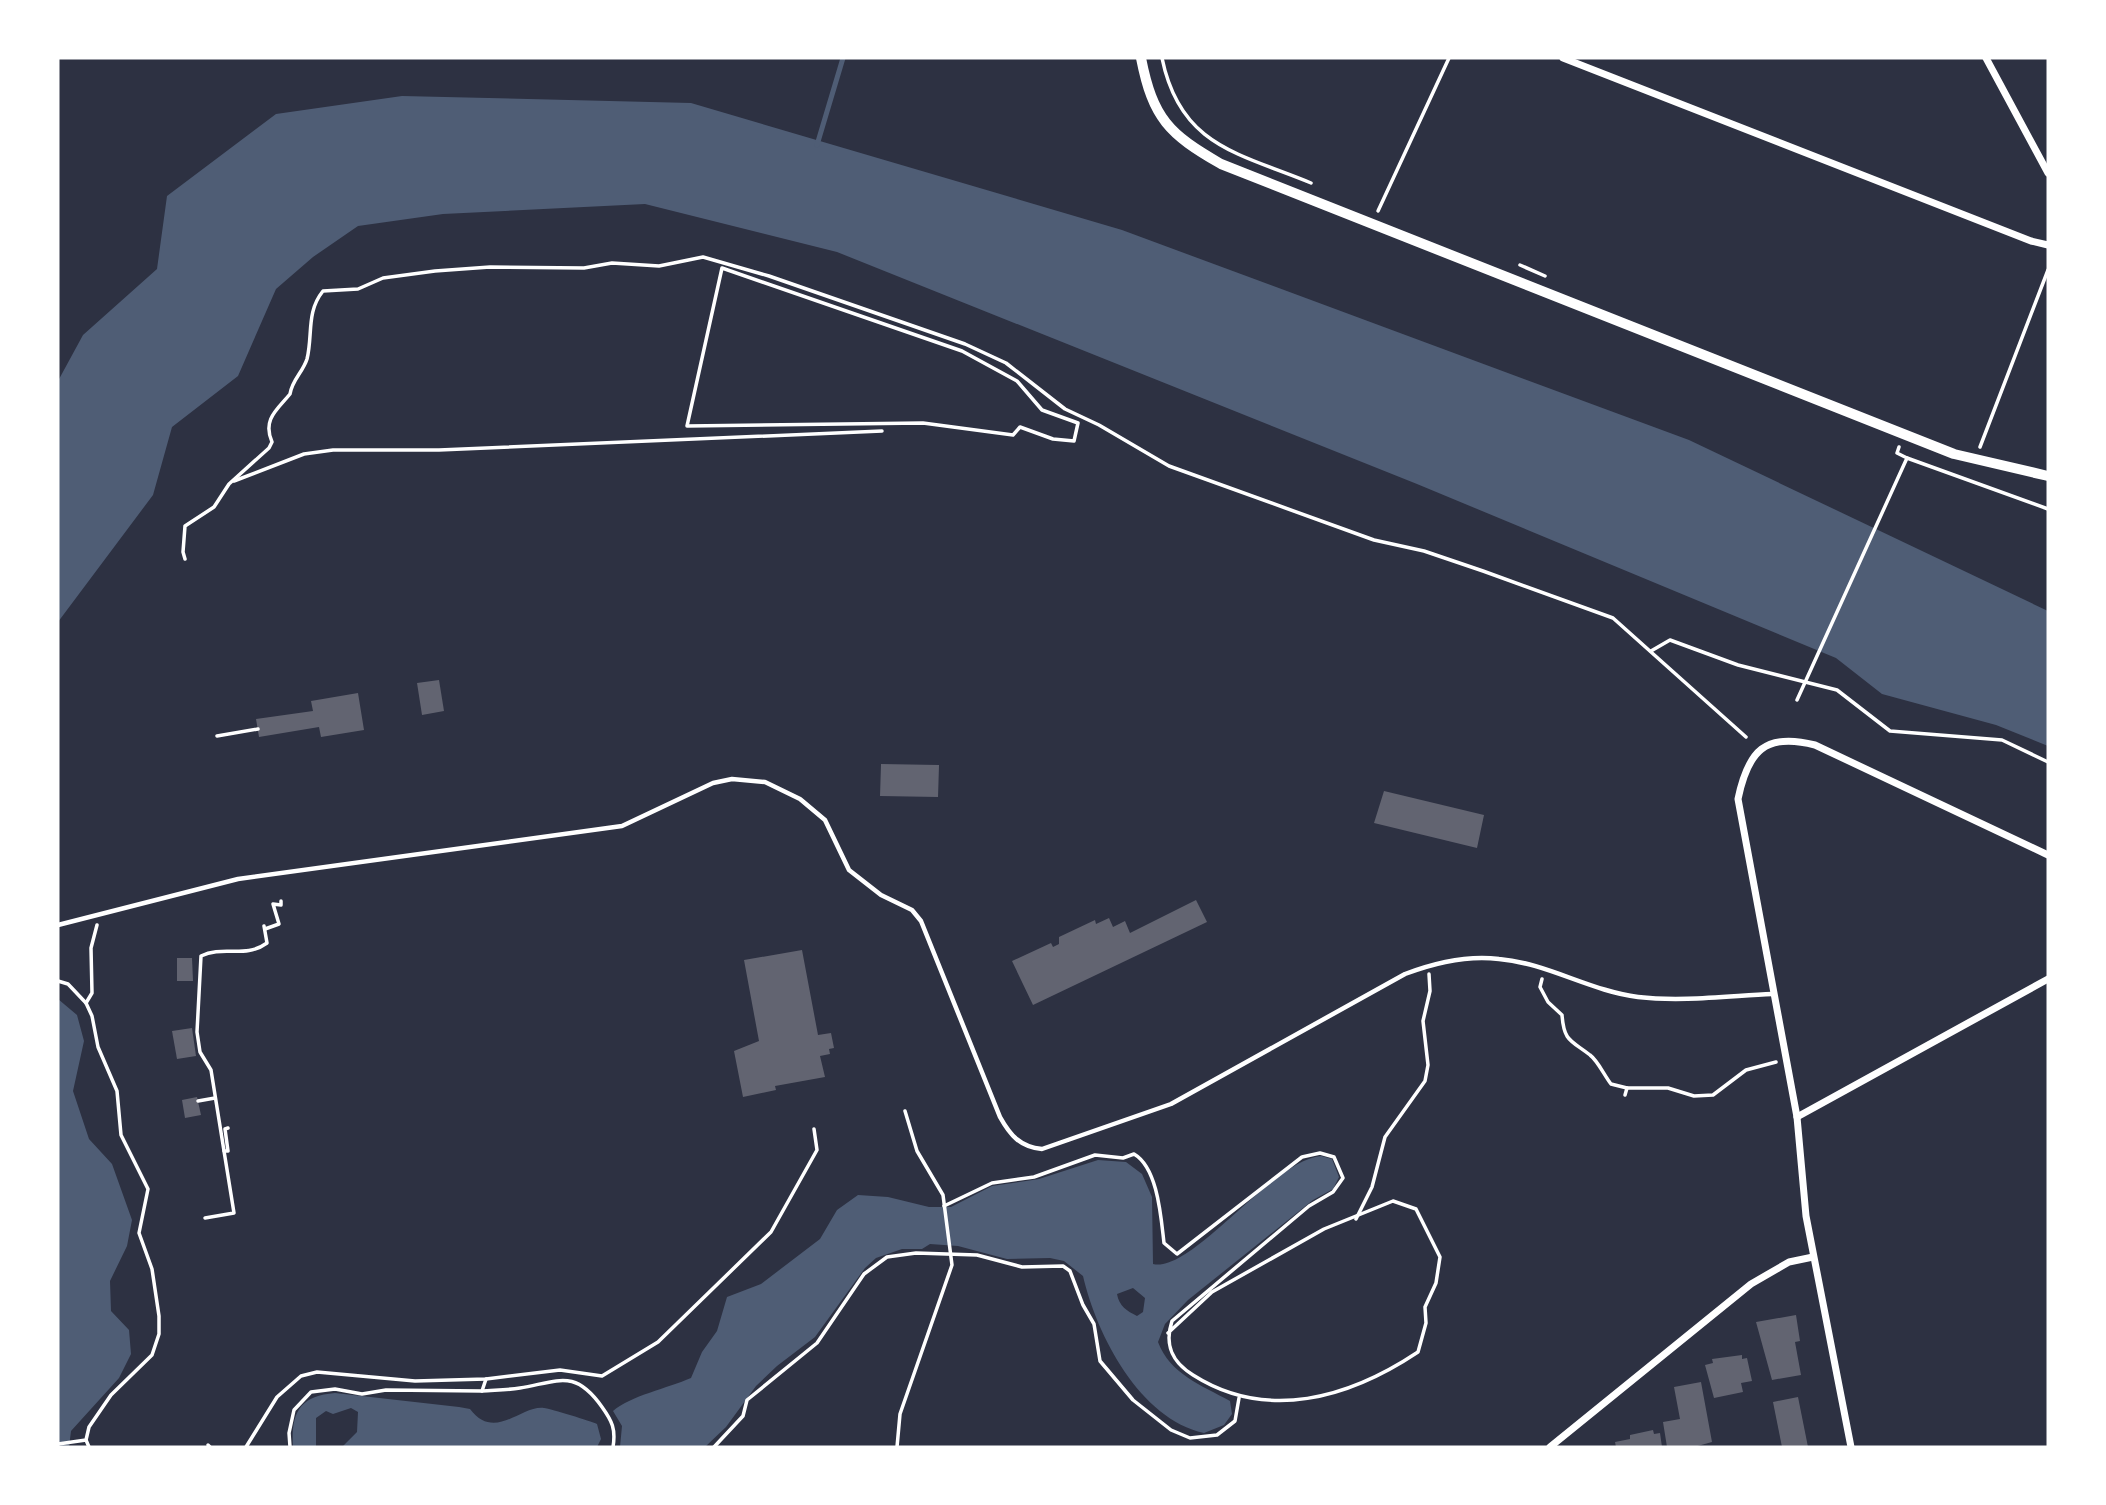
<svg xmlns="http://www.w3.org/2000/svg" width="2106" height="1505" viewBox="0 0 2106 1505" font-family="'Noto Sans',sans-serif">
	<rect width="100%" height="100%" fill="#2d3142"/>
	<g fill="#4f5d75" fill-rule="evenodd">
		<path d="M402 96 691 103 1122 230 1689 440 2048 611V746L1996 725 1882 694 1836 658 1417 484 837 252 645 204 443 214 358 226 313 257 276 289 238 376 172 427 153 495 58 622V381L83 335 157 269 167 196 276 114Z"/>
		<path d="M58 999 77 1015 84 1041 73 1091 89 1139 112 1164 132 1220 127 1246 110 1281 111 1311 129 1330 131 1354 119 1378 71 1431 69 1447H58Z"/>
		<path d="M1321 1156 1332 1159 1339 1177 1333 1189 1313 1200 1188 1300 1165 1324 1158 1342C1170 1374 1201 1385 1230 1401L1232 1414 1224 1425 1204 1433C1140 1419 1097 1336 1083 1276L1064 1261 1050 1258 1007 1259 958 1246 930 1244 922 1249H902L876 1258 865 1268 815 1337 777 1366 756 1386 726 1427 705 1447H620L622 1426 613 1411C630 1396 668 1388 691 1378L702 1352 717 1331 727 1297 761 1284 820 1239 837 1210 858 1195 888 1197 929 1207H951L992 1186 1039 1179 1098 1160 1126 1162 1142 1174 1152 1197 1153 1264C1193 1273 1272 1160 1321 1156ZM1133 1288 1145 1298 1143 1312 1137 1316C1127 1311 1119 1306 1117 1294Z"/>
		<path d="M335 1393 459 1407 470 1409C495 1442 521 1405 544 1408 551 1409 591 1421 597 1424L601 1439 597 1447H342L357 1432 358 1412 351 1408 333 1414 326 1411 316 1418V1447H293C291 1413 299 1396 335 1393Z"/>
	</g>
	<g fill="none" stroke-linecap="round" stroke-linejoin="round">
		<path stroke="#4f5d75" stroke-width="5" d="M817 145 843 58"/>
	</g>
	<g fill="#626471">
		<path d="M439 680 444 711 422 715 417 683Z"/>
		<path d="M358 693 364 730 321 737 319 727 259 737 256 719 313 711 311 701Z"/>
		<path d="M881 764 939 765 938 797 880 796Z"/>
		<path d="M1384 791 1484 815 1477 848 1374 823Z"/>
		<path d="M1196 900 1207 922 1033 1005 1012 961 1051 943 1053 947 1059 944V937L1095 920 1096 924 1109 918 1113 927 1125 921 1130 933Z"/>
		<path d="M802 950 818 1035 831 1033 834 1048 829 1049 830 1054 820 1056 825 1077 775 1086 776 1090 743 1097 734 1051 759 1041 744 960Z"/>
		<path d="M177 958H192L193 981H177Z"/>
		<path d="M192 1028 196 1056 177 1059 172 1031Z"/>
		<path d="M197 1097 201 1115 185 1118 182 1100Z"/>
		<path d="M1796 1315 1800 1341 1795 1342 1801 1375 1772 1380 1756 1322Z"/>
		<path d="M1742 1355V1359L1747 1358 1752 1381 1741 1383 1743 1392 1714 1398 1705 1365 1713 1363 1712 1359Z"/>
		<path d="M1701 1382 1712 1442 1694 1447H1667L1663 1422 1680 1419 1674 1387Z"/>
		<path d="M1798 1397 1808 1447H1782L1773 1402Z"/>
		<path d="M1653 1430 1654 1434 1660 1433 1662 1447H1616L1615 1442 1630 1439V1435Z"/>
	</g>
	<g fill="none" stroke-linecap="round" stroke-linejoin="round">
		<g stroke="#fff" stroke-width="3.5">
			<path d="M1162 58C1180 146 1238 153 1311 183"/>
			<path d="M1378 211 1449 58"/>
			<path d="M1520 265 1545 276"/>
			<path d="M722 268 962 351 1017 381 1042 410 1078 423 1074 441 1053 439 1020 427 1013 435 923 423 687 426Z"/>
			<path d="M1980 447 2048 270"/>
			<path d="M1907 458 2048 509"/>
			<path d="M234 481 304 454 333 450H439L882 431"/>
			<path d="M185 559 183 552 185 526 214 507 229 484 269 448 272 442C262 419 278 409 290 394 292 380 303 372 307 359 313 335 306 312 323 291L358 289 383 278 435 271 490 267 584 268 612 263 659 266 703 257 769 276 965 344 1006 363 1065 409 1099 425 1169 466 1374 540 1424 551 1483 571 1613 618 1746 737"/>
			<path d="M1651 651 1670 640 1738 665 1837 690 1890 731 2002 740 2048 762"/>
			<path d="M1797 700 1907 458 1897 453 1899 447"/>
			<path d="M217 736 258 729"/>
			<path d="M265 929 279 924 273 904 281 905V901"/>
			<path d="M1542 979 1540 987 1548 1002 1562 1015C1564 1042 1571 1040 1590 1055 1598 1061 1604 1075 1611 1084L1627 1088H1668L1694 1096 1713 1095 1746 1070 1776 1062"/>
			<path d="M58 981 68 984 86 1003"/>
			<path d="M1625 1095 1627 1088"/>
			<path d="M198 1101 215 1098"/>
			<path d="M228 1128 225 1129 228 1151H224L211 1070 200 1052 197 1032 201 956C223 945 245 959 267 943L264 926"/>
			<path d="M944 1206 992 1183 1034 1177 1095 1155 1123 1158 1134 1154C1158 1168 1161 1218 1164 1243L1177 1254 1302 1157 1320 1153 1334 1157 1343 1178 1333 1192 1309 1206 1172 1321C1164 1345 1172 1362 1193 1375 1267 1422 1349 1398 1418 1352L1426 1323 1425 1307 1436 1283 1440 1257 1416 1209 1393 1201 1324 1229 1212 1292 1168 1333"/>
			<path d="M205 1218 234 1213 224 1151"/>
			<path d="M1356 1219 1372 1187 1385 1137 1425 1081 1428 1065 1423 1021 1430 991 1429 974"/>
			<path d="M482 1391C495 1390 508 1390 520 1388 560 1381 575 1369 602 1407 612 1421 616 1429 613 1447"/>
			<path d="M86 1440 89 1447"/>
			<path d="M58 1444 86 1440 89 1427 111 1395 152 1355 159 1334V1316L152 1269 139 1233 148 1189 121 1135 117 1091 98 1047 92 1016 86 1003 92 993 91 948 97 925"/>
			<path d="M208 1445 210 1447"/>
			<path d="M246 1447 277 1397 301 1376 317 1372 415 1381 486 1379 560 1370 602 1376 658 1342 771 1232 817 1150 814 1129"/>
			<path d="M290 1447 289 1433 294 1410 311 1392 335 1389 362 1394 386 1390 482 1391 486 1379"/>
			<path d="M714 1447 743 1416 747 1400 817 1343 864 1274 887 1257 916 1253 977 1255 1022 1267 1063 1266 1070 1271 1083 1305 1094 1324 1100 1361 1133 1400 1171 1430 1190 1438 1217 1435 1235 1421 1239 1398"/>
			<path d="M897 1447 900 1414 952 1265 943 1195 917 1151 905 1111"/>
		</g>
		<path stroke="#fff" stroke-width="4.5" d="M58 925 238 879 622 826 713 783 732 779 765 782 800 799 825 820 849 870 881 895 912 910 921 921 1000 1117C1010 1135 1020 1147 1042 1149L1171 1104 1405 974C1434 963 1467 955 1499 959 1547 963 1590 991 1638 997 1681 1002 1729 996 1772 994"/>
		<g stroke="#fff" stroke-width="7">
			<path d="M1563 58 2031 241 2048 245"/>
			<path d="M1986 58 2048 173"/>
			<path d="M1797 1117 2048 979"/>
			<path d="M1550 1447 1751 1284 1789 1262 1813 1257"/>
			<path d="M1851 1447 1806 1216 1797 1117 1738 799C1748 751 1765 732 1815 745L2048 855"/>
		</g>
		<path stroke="#fff" stroke-width="10" d="M1141 58C1153 119 1169 134 1221 164L1954 454 2048 476"/>
	</g>
	<rect width="2106" height="1505" fill="none" stroke="#ffffff" stroke-width="119"/>
</svg>
